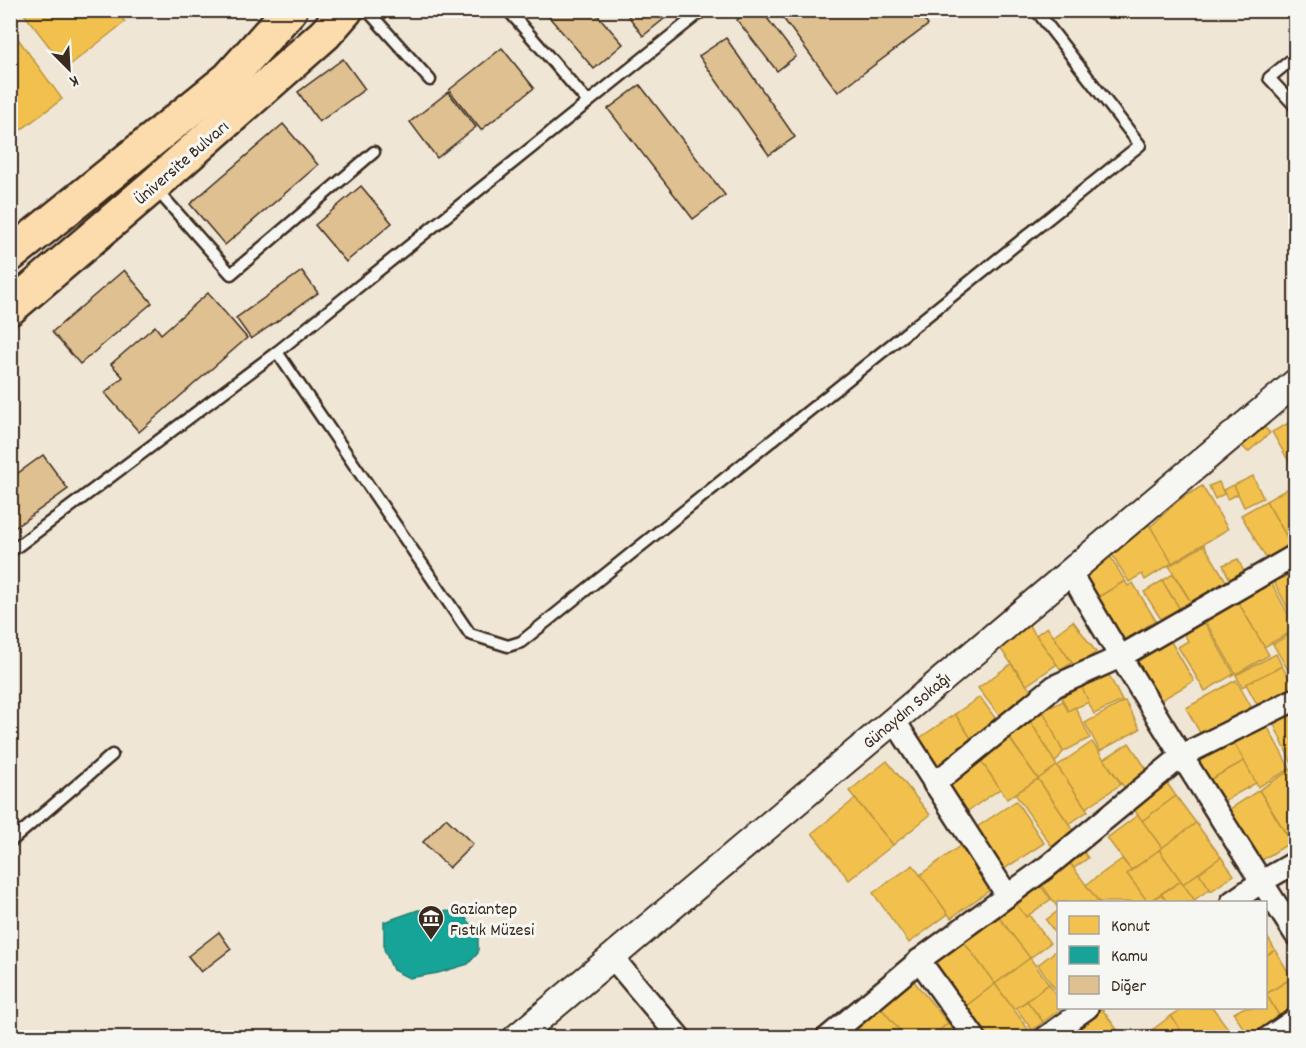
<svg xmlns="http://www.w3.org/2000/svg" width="1306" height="1048" viewBox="0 0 1306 1048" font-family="Dekko,sans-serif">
	<rect width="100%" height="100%" fill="#efe6d5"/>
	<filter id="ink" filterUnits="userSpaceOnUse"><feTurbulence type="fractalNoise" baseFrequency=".0167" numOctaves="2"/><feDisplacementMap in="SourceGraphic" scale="12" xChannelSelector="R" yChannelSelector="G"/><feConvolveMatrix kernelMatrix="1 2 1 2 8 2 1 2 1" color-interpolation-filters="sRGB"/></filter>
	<g filter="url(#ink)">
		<g fill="#f2c14e" stroke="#bb9440" stroke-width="1.5">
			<path d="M21 10H115L125 22 66 68Z"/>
			<path d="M16 36 62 99 10 138V39Z"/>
			<path d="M1296 419V472H1295L1272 432Z"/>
			<path d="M1263 426 1270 433 1248 452 1241 445Z"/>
			<path d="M1253 476 1263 498 1244 507 1234 485Z"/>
			<path d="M1219 482 1224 494 1215 499 1209 486Z"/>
			<path d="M1296 484V547L1294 549 1266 501Z"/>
			<path d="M1234 485 1238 494 1227 499 1223 490Z"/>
			<path d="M1202 486 1228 529 1172 563 1150 527 1179 500Z"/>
			<path d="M1266 501 1295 551 1270 565 1241 515Z"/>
			<path d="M1147 521 1172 563 1145 580 1142 574 1129 582 1107 546Z"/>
			<path d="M1204 545 1231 589 1196 610 1169 566Z"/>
			<path d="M1110 556 1125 581 1095 599 1080 574Z"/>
			<path d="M1238 559 1248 581 1233 587 1223 565Z"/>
			<path d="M1296 571V624L1274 582Z"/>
			<path d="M1173 574 1196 610 1185 617 1162 581Z"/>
			<path d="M1125 581 1128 586 1133 583 1156 621 1121 642 1095 599Z"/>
			<path d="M1162 581 1185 617 1167 629 1144 592Z"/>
			<path d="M1271 582 1296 629 1264 647 1238 602Z"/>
			<path d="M1238 602 1269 655 1236 674 1205 621Z"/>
			<path d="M1073 621 1096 652 1075 667 1053 636Z"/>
			<path d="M1204 622 1234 674 1205 691 1178 647 1188 641 1184 634Z"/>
			<path d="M1027 623 1057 664 1027 685 1000 648 1014 639 1011 635Z"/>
			<path d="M1047 627 1072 663 1061 670 1036 635Z"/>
			<path d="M1290 634 1296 643V684L1273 644Z"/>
			<path d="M1167 635 1194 681 1156 703 1129 657Z"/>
			<path d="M1276 654 1282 666 1242 687 1236 675Z"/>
			<path d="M1011 664 1034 695 1001 718 978 688Z"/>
			<path d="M1282 666 1294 687 1258 706 1246 684Z"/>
			<path d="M1105 667 1122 701 1094 714 1078 680Z"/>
			<path d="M1078 680 1089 702 1068 711 1058 690Z"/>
			<path d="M1236 680 1253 710 1203 738 1186 708Z"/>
			<path d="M980 697 1000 725 974 743 955 714Z"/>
			<path d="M1063 701 1068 711 1075 707 1090 738 1063 752 1043 711Z"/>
			<path d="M1125 701 1140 729 1100 751 1085 723Z"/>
			<path d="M1043 711 1063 752 1055 763 1028 717Z"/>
			<path d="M1296 712V771H1295L1273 722Z"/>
			<path d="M955 714 974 743 938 768 918 739Z"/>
			<path d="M1028 717 1057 766 1038 779 1007 734Z"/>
			<path d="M1266 724 1290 769 1258 787 1233 742Z"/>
			<path d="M1230 735 1244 761 1204 783 1190 757Z"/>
			<path d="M1009 738 1038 779 1007 799 979 758Z"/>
			<path d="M1092 742 1121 784 1086 808 1057 766Z"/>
			<path d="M1129 743 1150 774 1126 790 1104 759Z"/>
			<path d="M979 758 1000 789 966 812 945 782Z"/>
			<path d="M887 761 930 815 893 845 849 791Z"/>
			<path d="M1244 761 1256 783 1217 805 1204 783Z"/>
			<path d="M1057 766 1088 811 1069 824 1038 779Z"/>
			<path d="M1292 769 1296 774V833L1289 838 1259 790Z"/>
			<path d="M1038 779 1075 833 1053 848 1015 794Z"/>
			<path d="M1167 783 1176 796 1142 821 1133 808Z"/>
			<path d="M1259 790 1291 842 1259 862 1227 811Z"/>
			<path d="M1176 796 1196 823 1162 848 1142 821Z"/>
			<path d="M855 799 893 845 849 880 812 833Z"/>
			<path d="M1016 801 1044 843 1001 871 974 829Z"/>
			<path d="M1138 815 1162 848 1131 870 1107 838Z"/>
			<path d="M1196 823 1221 857 1183 884 1159 850Z"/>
			<path d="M960 846 991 889 951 918 920 875Z"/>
			<path d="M1081 848 1088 858 1074 868 1066 858Z"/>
			<path d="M1159 850 1181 881 1148 902 1127 874Z"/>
			<path d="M1221 857 1234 875 1211 891 1199 873Z"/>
			<path d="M1066 858 1099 902H1058V908L1042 885 1056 874 1052 868Z"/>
			<path d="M1122 859 1131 870 1127 874 1148 902H1099L1086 885Z"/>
			<path d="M913 865 948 914 909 943 873 893Z"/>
			<path d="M1199 873 1210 889 1194 900 1183 884Z"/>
			<path d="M1296 878V894L1288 883Z"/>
			<path d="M1181 881 1183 884 1196 902H1167L1161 894Z"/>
			<path d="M1038 883 1051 899 1026 917 1014 901Z"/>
			<path d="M1161 894 1167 902H1150Z"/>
			<path d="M1014 901 1026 917 1029 915 1050 943 1030 958 996 914Z"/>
			<path d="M992 908 1030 958 995 984 958 934Z"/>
			<path d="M1058 911V937L1046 920Z"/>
			<path d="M1266 935 1275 950 1266 956Z"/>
			<path d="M961 938 995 984 962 1009 927 962Z"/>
			<path d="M1058 949V993L1038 965Z"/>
			<path d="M1275 950 1292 978 1266 994V956Z"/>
			<path d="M1030 958 1049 984 1014 1010 995 984Z"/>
			<path d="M908 974 948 1023 931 1038H906L876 1002Z"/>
			<path d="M1292 978 1296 984V1014L1283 1022 1266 994Z"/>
			<path d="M995 984 1028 1029 1017 1038H983L962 1009Z"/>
			<path d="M1049 984 1058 998V1008H1062L1043 1022 1027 1001Z"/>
			<path d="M1266 994 1282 1021 1254 1038H1249L1234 1013 1243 1008H1266Z"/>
			<path d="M1027 1001 1043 1022 1032 1030 1016 1008Z"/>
			<path d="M876 1002 906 1038H853L844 1027Z"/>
			<path d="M1101 1008 1122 1036 1076 1038 1071 1029Z"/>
			<path d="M1176 1008H1213L1235 1038H1186L1171 1016 1179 1011Z"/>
			<path d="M1171 1016 1186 1038H1141Z"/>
			<path d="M948 1023 959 1036 931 1038Z"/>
		</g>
		<path fill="#17a398" stroke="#227f73" stroke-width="1.5" d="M418 910 461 912 478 933V953L468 964 438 973 409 978 393 970 384 949V922Z"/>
		<g fill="#dec091" stroke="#3b2a1e" stroke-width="1.5">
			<path d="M543 10H593L623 44 594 69Z"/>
			<path d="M624 10H675L643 36Z"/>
			<path d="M748 10H761L796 56 777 71 737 20Z"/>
			<path d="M777 10H917L928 25 838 92Z"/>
			<path d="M726 38 795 137 769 155 699 56Z"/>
			<path d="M502 48 534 88 481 130 449 90Z"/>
			<path d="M343 59 365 89 319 122 298 92Z"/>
			<path d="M640 85 725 195 693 219 608 109Z"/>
			<path d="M448 92 476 127 437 158 410 122Z"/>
			<path d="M283 124 318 165 225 245 190 204Z"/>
			<path d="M361 186 392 223 346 262 315 225Z"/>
			<path d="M124 270 152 303 80 364 52 332Z"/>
			<path d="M302 271 318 293 251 339 236 318Z"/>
			<path d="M208 293 247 338 139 432 105 393 123 377 111 364 155 326 161 334Z"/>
			<path d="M43 455 68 489 10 531V479Z"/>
			<path d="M446 818 473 844 449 868 423 842Z"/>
			<path d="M219 932 231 949 201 972 188 956Z"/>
		</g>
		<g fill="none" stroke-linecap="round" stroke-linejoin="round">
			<g stroke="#3b2a1e" stroke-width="15">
				<g id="service">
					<path d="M367 10 430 80"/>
					<path d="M508 10 588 102"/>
					<path d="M1296 56 1269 78 1296 107"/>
					<path d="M156 189 231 274 374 152"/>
					<path d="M277 352 470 634 508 646 521 642 1140 145 1036 10"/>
					<path d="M10 552 277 352 703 10"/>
					<path d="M10 842 112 755"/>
				</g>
			</g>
			<g stroke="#3b2a1e" stroke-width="26">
				<g id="minor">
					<path d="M1070 572C1142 695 1218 815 1296 935"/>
					<path d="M894 720 1007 895"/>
					<path d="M934 784 1055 686 1120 657 1296 555"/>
					<path d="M1232 902 1261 882 1296 862"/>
					<path d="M612 957 680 1038"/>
					<path d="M919 960 975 1038"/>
					<path d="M827 1038 925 956 1048 866 1183 755 1296 699"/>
					<path d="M1045 1038 1087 1008"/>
					<path d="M1268 1038 1296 1019"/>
				</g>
			</g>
			<g stroke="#3b2a1e" stroke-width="30">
				<path id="tertiary" d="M516 1038 1296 382"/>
			</g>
			<g stroke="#3b2a1e" stroke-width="38">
				<g id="primary">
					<path d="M10 255 229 78 290 10"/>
					<path d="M10 308 153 186 325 34 346 10"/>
				</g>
			</g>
			<use href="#service" stroke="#f6f6f2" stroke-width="10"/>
			<use href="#minor" stroke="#f6f6f2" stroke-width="21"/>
			<use href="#tertiary" stroke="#f6f6f2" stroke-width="26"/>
			<use href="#primary" stroke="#fcdcac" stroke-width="33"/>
		</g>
	</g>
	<defs>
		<g id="museum-pin" transform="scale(1.35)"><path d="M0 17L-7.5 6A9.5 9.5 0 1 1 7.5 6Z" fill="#3b2a1e" stroke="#f6f6f2"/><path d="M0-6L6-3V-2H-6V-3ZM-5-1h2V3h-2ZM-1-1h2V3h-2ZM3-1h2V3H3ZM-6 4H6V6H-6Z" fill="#fff"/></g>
	</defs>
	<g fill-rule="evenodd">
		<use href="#museum-pin" x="431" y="918"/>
	</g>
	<g text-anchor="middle" stroke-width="6" stroke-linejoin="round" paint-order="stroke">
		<g font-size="18" fill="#3b2a1e" stroke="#f6f6f2">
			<text transform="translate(181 162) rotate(-41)" y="6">Üniversite Bulvarı</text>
			<text transform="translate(906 710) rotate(-40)" y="6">Günaydın Sokağı</text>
		</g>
		<g font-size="18" fill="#3b2a1e" stroke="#f6f6f2" text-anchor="start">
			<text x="450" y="914">Gaziantep<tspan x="450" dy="21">Fıstık Müzesi</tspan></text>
		</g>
	</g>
	<rect width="1306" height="1048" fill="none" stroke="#f6f6f2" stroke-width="36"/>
	<rect x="18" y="18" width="1270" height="1012" fill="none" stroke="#3b2a1e" stroke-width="2" filter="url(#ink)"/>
	<rect x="1057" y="901" width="210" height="108" fill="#f6f6f2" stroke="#aba49d" stroke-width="1.5"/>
	<rect x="1069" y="916" width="30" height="18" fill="#f2c14e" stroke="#aba49d" stroke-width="1.5"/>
	<text x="1111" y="931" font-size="18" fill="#3b2a1e">Konut</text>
	<rect x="1069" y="946" width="30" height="18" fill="#17a398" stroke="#aba49d" stroke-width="1.5"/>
	<text x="1111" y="961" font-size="18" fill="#3b2a1e">Kamu</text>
	<rect x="1069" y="976" width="30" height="18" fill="#dec091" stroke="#aba49d" stroke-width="1.5"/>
	<text x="1111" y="991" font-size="18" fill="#3b2a1e">Diğer</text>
	<g transform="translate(69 69) rotate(156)" stroke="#f6f6f2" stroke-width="4.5" paint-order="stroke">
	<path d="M0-4.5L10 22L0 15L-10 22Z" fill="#3b2a1e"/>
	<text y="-9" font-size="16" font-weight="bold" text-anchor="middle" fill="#3b2a1e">K</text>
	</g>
</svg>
